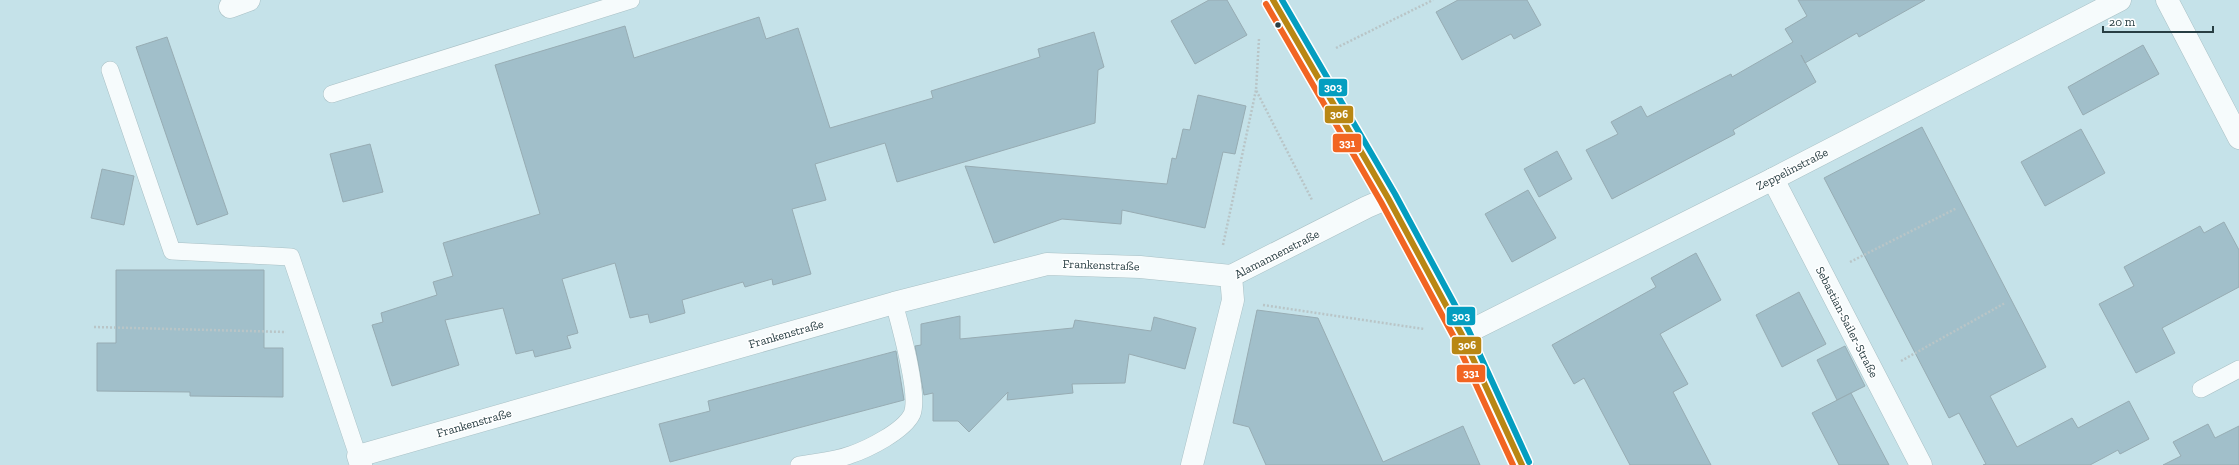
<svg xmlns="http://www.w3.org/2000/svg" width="2239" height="465" viewBox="0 0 2239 465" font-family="'Zilla Slab',serif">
	<rect width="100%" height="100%" fill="#c5e2e9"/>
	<g fill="#a1bfca" stroke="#97acb3">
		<path d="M1209 0H1227L1247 35 1195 64 1171 21Z"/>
		<path d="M1458 0H1527L1541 25 1514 39 1511 34 1462 60 1436 12Z"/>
		<path d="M1798 0H1925L1859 37 1857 33 1805 63 1801 55 1816 82 1733 130 1735 134 1612 199 1586 150 1618 134 1611 122 1641 106 1647 117 1731 74 1732 77 1793 42 1785 29 1807 16Z"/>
		<path d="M759 17 766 39 798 28 830 128 933 98 931 91 1040 57 1038 49 1094 32 1104 67 1098 70 1095 123 897 182 885 143 815 164 826 200 792 209 811 274 773 285 772 279 745 287 743 282 682 300 685 313 650 323 648 314 630 318 615 263 562 279 578 333 567 336 571 348 535 357 533 350 516 354 503 308 445 320 459 365 392 386 372 325 383 322 381 313 437 295 433 282 453 276 443 243 540 214 495 65 625 26 634 58Z"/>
		<path d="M167 37 228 214 197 225 136 47Z"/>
		<path d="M2143 45 2159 74 2083 115 2068 87Z"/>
		<path d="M1198 95 1246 106 1235 154 1223 152 1205 228 1122 210 1121 224 1062 219 994 243 965 166 1167 184 1172 158 1176 159 1183 129 1190 130Z"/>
		<path d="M1922 127 2046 367 1990 396 2017 447 2072 418 2078 428 2129 401 2149 439 2120 454 2118 450 2090 465H1983L1986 464 1959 413 1949 418 1824 178Z"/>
		<path d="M2081 129 2105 173 2045 206 2021 162Z"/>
		<path d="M370 144 383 192 343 202 330 154Z"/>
		<path d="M1557 151 1572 179 1539 197 1524 169Z"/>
		<path d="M102 169 134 176 124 225 91 218Z"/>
		<path d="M1528 190 1556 238 1512 262 1485 214Z"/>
		<path d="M2224 222 2239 250V287L2162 328 2175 353 2136 373 2099 304 2134 286 2124 267 2200 226 2204 233Z"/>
		<path d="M1696 253 1721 300 1660 334 1688 384 1673 392 1711 465H1630L1584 378 1574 384 1552 345 1656 287 1651 278Z"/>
		<path d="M116 270H264V348H283V397L190 396V392L97 391V343H116Z"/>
		<path d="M1799 292 1826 344 1782 367 1756 315Z"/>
		<path d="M1257 310 1318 318 1383 462 1463 426 1480 465H1266L1249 427 1233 423Z"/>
		<path d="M960 316V339L1073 328 1075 320 1151 331 1154 317 1196 328 1185 369 1129 354 1125 383 1072 384 1073 393 1007 400 1008 392 969 432 958 421H933V393L924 395 915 346 921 345V324Z"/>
		<path d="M1845 346 1865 386 1837 400 1817 360Z"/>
		<path d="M896 351 904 400 670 462 659 424 710 411 708 401Z"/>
		<path d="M1851 393 1889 465H1839L1812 413Z"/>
		<path d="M2208 424 2215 438 2239 426V465H2163L2181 456 2173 442Z"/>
	</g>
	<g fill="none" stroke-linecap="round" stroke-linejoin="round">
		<g stroke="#a9c0c5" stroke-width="18">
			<g id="service">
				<path d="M110 70 172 251 291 257 358 456"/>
				<path d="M332 94 631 0"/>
				<path d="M2201 389 2239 369"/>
				<path d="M799 465C815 462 834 461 850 455 868 449 904 431 912 414 920 395 900 325 894 303"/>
			</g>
		</g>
		<g stroke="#a9c0c5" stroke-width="23">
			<g id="minor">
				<path d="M2167 0 2239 138"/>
				<path d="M230 7 249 0"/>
				<path d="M1773 179 1921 465"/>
				<path d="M1462 335 1773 179 2120 0"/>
				<path d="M361 465 358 456 894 303 1047 264 1140 267 1231 276"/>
				<path d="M1192 465 1233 300 1231 276 1367 207 1388 198"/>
			</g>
		</g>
		<g stroke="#a9c0c5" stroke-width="23">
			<path id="tertiary" d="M1273 0 1388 198 1462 335 1522 465"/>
		</g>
		<g stroke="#b9c5c7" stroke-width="2.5" stroke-dasharray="2 2" stroke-linecap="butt">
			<path d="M1259 39 1256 90 1312 200"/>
			<path d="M1336 48 1433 0"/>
			<path d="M1223 245 1256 90"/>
			<path d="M1850 262 1957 208"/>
			<path d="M1263 305 1424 329"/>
			<path d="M94 327 286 332"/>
			<path d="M1901 361 2005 303"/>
		</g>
		<use href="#service" stroke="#f6fbfc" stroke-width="17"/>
		<use href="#minor" stroke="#f6fbfc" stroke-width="22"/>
		<use href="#tertiary" stroke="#f6fbfc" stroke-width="22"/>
		<g stroke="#fff" stroke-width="9">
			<path id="bus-1" d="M1273 0 1388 198 1462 335 1522 465"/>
		</g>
		<g stroke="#fff" stroke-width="9">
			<path id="bus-2" d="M1266 4 1381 202 1455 339 1513 465"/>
		</g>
		<g stroke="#fff" stroke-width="9">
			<path id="bus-3" d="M1282 0 1395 194 1469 331 1529 462"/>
		</g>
		<use href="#bus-1" stroke="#b98714" stroke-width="6"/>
		<use href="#bus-2" stroke="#f26522" stroke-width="6"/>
		<use href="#bus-3" stroke="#049ec0" stroke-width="6"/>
	</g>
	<circle fill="#283e43" stroke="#fff" stroke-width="1.5" cx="1278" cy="25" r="3.5"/>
	<g text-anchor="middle" stroke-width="3" stroke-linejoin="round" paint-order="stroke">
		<g font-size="12" fill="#283e43" stroke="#fff">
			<text transform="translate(1792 169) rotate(-27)" y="4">Zeppelinstraße</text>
			<text transform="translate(1277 254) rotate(-27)" y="4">Alamannenstraße</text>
			<text transform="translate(1101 265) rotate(2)" y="4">Frankenstraße</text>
			<text transform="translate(1847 322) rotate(63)" y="4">Sebastian-Sailer-Straße</text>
			<text transform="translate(786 334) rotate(-16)" y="4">Frankenstraße</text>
			<text transform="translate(474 423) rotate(-16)" y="4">Frankenstraße</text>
		</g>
	</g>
	<g stroke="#fff" stroke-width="1.5">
		<rect x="1318" y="78" width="30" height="19" rx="4" fill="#049ec0"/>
		<rect x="1324" y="105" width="30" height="19" rx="4" fill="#b98714"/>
		<rect x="1332" y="133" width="30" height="20" rx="4" fill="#f26522"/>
		<rect x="1446" y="306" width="30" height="20" rx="4" fill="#049ec0"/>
		<rect x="1451" y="336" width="31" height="19" rx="4" fill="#b98714"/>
		<rect x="1456" y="364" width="30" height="19" rx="4" fill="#f26522"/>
	</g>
	<g font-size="11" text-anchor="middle" font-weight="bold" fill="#fff">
		<text x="1333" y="91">303</text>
		<text x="1339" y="118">306</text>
		<text x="1347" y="147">331</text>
		<text x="1461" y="320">303</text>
		<text x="1467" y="349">306</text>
		<text x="1471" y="377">331</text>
	</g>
	<path d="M2103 26v6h110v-6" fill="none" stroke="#283e43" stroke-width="2"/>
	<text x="2109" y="26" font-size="12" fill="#283e43" stroke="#ffffff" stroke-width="3" paint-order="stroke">20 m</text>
</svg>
